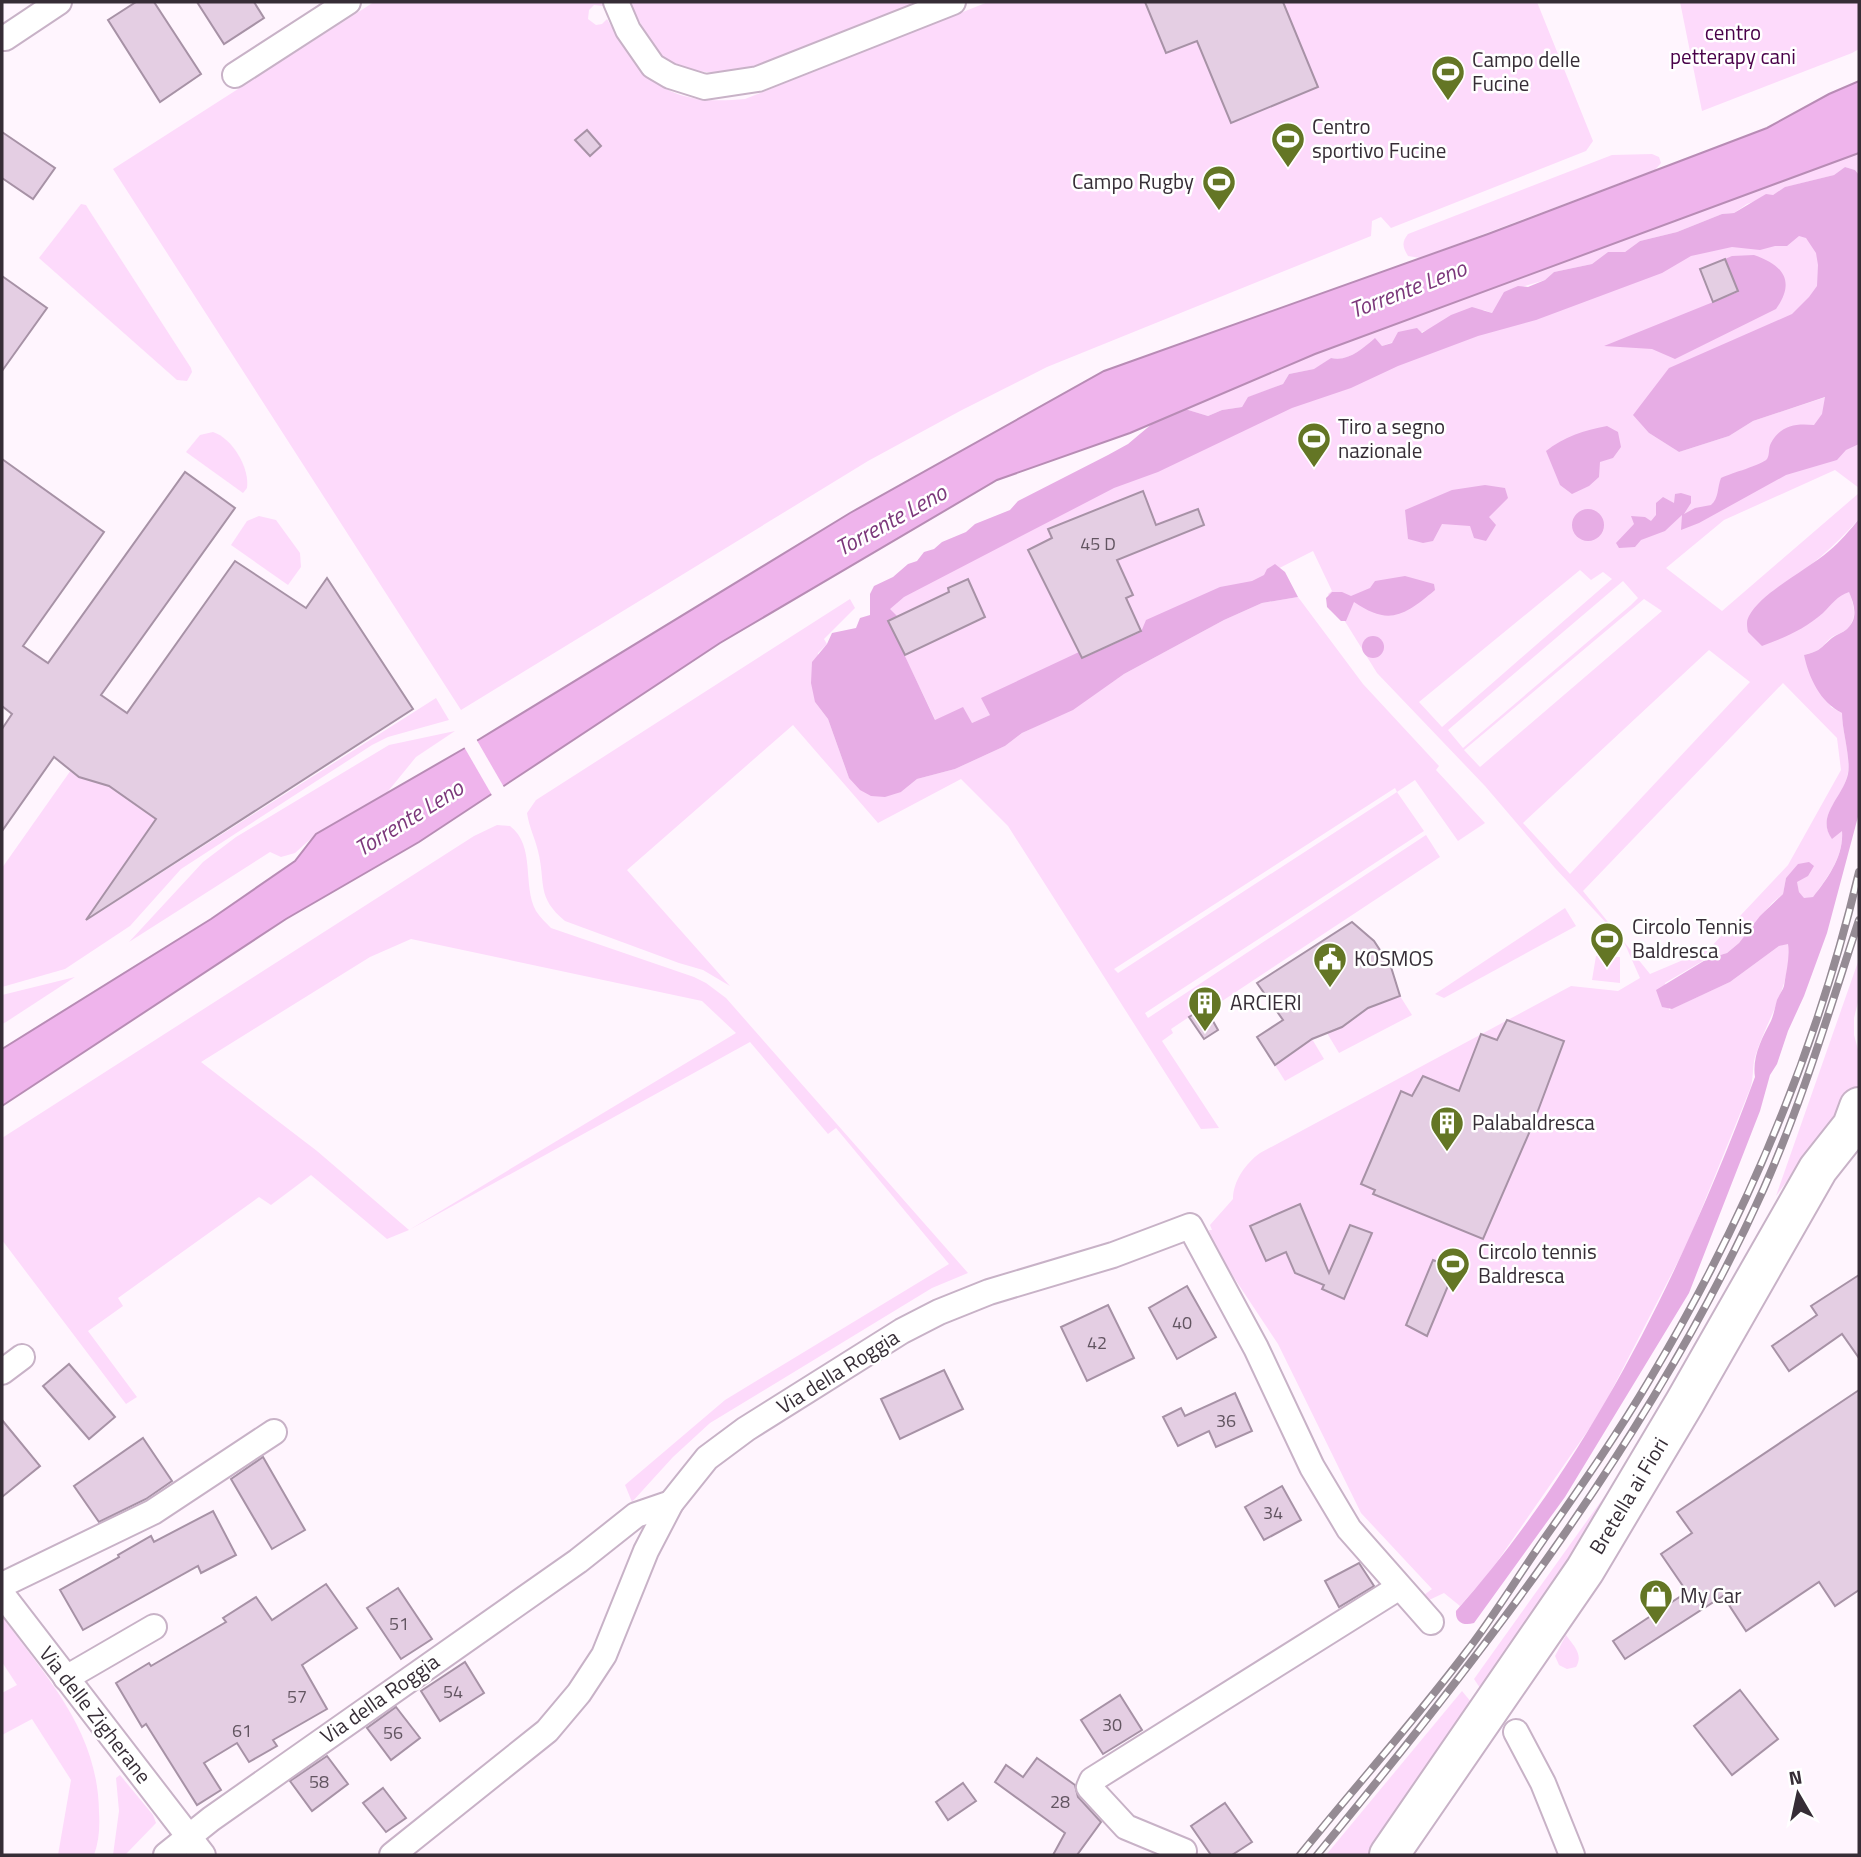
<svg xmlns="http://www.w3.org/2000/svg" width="1861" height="1857" viewBox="0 0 1861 1857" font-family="'Titillium Web',sans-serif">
	<rect width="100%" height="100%" fill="#fff5fe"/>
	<g fill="#fddafb" fill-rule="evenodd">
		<path d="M374 2H602L603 6 594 5 589 10 588 19 596 25 602 24 607 19C646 83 666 106 745 99L988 2H1537L1593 141 1586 151 1391 228 1381 217 1372 221 1371 236 1047 367 960 411 868 461 461 710 113 169Z"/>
		<path d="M629 2H919L738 74 692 71 667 63 642 26Z"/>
		<path d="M1680 2H1859V49L1852 53 1702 111Z"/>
		<path d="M1859 153V175L1855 170 1845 167 1834 175 1786 187 1773 195 1747 204 1734 213 1722 214 1677 232 1640 241 1625 252H1608L1592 264 1554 272 1545 280 1505 292 1492 313 1484 310 1382 346 1374 339C1362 349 1348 362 1331 358L1315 369 1289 374 1283 384 1249 397 1242 407 1222 410 1208 416 1185 409 1315 354Z"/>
		<path d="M1652 154 1659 157 1661 163 1655 170 1420 258 1408 256C1403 247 1401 243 1408 234L1612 155Z"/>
		<path d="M1811 195 1852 320 1649 433 1679 452 1729 436 1753 421 1826 397 1859 434V488L1835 470 1724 520 1666 568 1722 611 1859 493V519C1832 549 1807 570 1773 591L1823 612 1837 597 1849 591C1853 604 1859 617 1847 629 1843 633 1837 634 1832 637 1818 649 1823 650 1804 655L1831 707 1842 713C1842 730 1851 758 1848 773 1844 797 1815 816 1832 838L1842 830C1844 856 1828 877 1813 897L1804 899 1799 892 1794 870 1786 878 1783 894 1772 903 1739 943 1727 953 1706 959 1665 983 1669 1010 1730 982 1779 946 1788 943C1793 984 1767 1018 1755 1057 1752 1068 1754 1078 1750 1089L1689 1240 1600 1413 1490 1572 1460 1606 1444 1593 1427 1601 1420 1598 1432 1589 1361 1513 1278 1344 1211 1243 1209 1230H1212L1210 1225 1233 1199C1233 1181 1246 1163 1260 1153L1571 986 1618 991 1640 978 1624 942 1555 868 1485 786 1377 673 1328 594 1332 591 1313 551 990 715 943 736 888 621 883 597 1081 487ZM1580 570 1591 580 1603 572 1612 579 1442 727 1419 702ZM1623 581 1638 598 1631 605 1463 748 1448 730ZM1644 599 1662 611 1480 767 1464 750ZM1709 650 1750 682 1570 874 1523 823ZM1783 683 1837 738 1841 770 1788 865 1709 949 1650 974 1583 891Z"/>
		<path d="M81 204 86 205 89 210 191 368 192 372 187 381 177 380 39 258Z"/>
		<path d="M213 432C232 438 250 468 247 488L243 493 186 452 200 435Z"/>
		<path d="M259 516 276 520 300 553 301 567 288 585 231 545 247 521Z"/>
		<path d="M1298 597 1363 684 1439 766 1436 770 1485 823 1458 841 1415 780 1397 792 1424 831 1145 1013 1148 1018 1426 835 1440 857 1207 1011 1204 1007 1171 1029 1173 1033 1162 1041 1219 1128 1201 1129 1008 826 961 779 878 823 793 725 627 870 730 986 703 970 679 963 565 921C536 897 546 883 538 851 535 838 529 827 527 813L536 800 850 599 855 608 824 639 827 644 818 653 815 702 828 719 849 778 901 792 917 779 955 769 1005 746 1022 733 1073 709 1124 674 1224 620 1262 603ZM1395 788 1397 792 1118 973 1114 969Z"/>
		<path d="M436 698 449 720 388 737 372 745 181 869 130 926 65 969 2 987V868L71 770 79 777 109 786 156 819 87 920Z"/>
		<path d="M455 731 416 757 385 795 316 834 295 853 281 857 270 852 129 942 203 862 236 837 389 745Z"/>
		<path d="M497 825 510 826C536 846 522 885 536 911 540 917 546 923 551 928L694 977 706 983 726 998 968 1273 932 1288 710 1423 673 1457 632 1502 625 1485 725 1400 949 1264 836 1128 828 1134 750 1042 409 1230 387 1239 311 1175 271 1205 259 1197 118 1298 123 1306 88 1331 137 1397 126 1404 2 1240V1138L474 836ZM411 939 702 1001 736 1033 409 1230 317 1151 201 1062 370 957Z"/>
		<path d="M1565 908 1576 926 1444 998 1435 994Z"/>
		<path d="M1596 956 1620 957V983L1592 980Z"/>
		<path d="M1859 959V998L1854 1018V1035L1859 1053V1084L1776 1196Z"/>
		<path d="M75 977 6 1022 2 1024V995Z"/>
		<path d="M1400 996 1412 1015 1339 1053 1327 1033 1342 1027 1368 1008Z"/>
		<path d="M1312 1039 1324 1059 1285 1081 1275 1065Z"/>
		<path d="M1624 1469 1584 1537 1480 1688 1474 1679Z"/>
		<path d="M2 1616C47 1679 98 1730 99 1812 100 1827 99 1841 94 1855H58L71 1780 32 1719 2 1735V1693L17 1685 2 1662Z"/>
		<path d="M1566 1635C1573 1645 1584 1655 1576 1667L1567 1669 1559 1665 1555 1656Z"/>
		<path d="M1462 1691 1471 1702 1369 1855H1326Z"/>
		<path d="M120 1775 153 1815 156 1823 125 1855H113L119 1811 116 1778Z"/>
	</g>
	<g fill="#e7ade5">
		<path d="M1845 167 1855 170 1859 175V444L1846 450 1837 460 1786 475 1699 523 1681 530 1682 515 1665 531 1641 540 1635 547 1619 548 1616 543 1634 524 1631 516 1645 517 1651 521 1656 515V503L1663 497 1674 503 1675 494 1681 493 1691 496V503L1684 514 1695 508 1711 505C1719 498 1717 488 1721 478 1731 473 1762 465 1767 459 1770 455 1768 448 1771 443 1781 425 1796 423 1814 425L1822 414 1825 397 1753 421 1729 436 1679 452 1649 433 1633 415 1669 368 1792 314 1809 297 1817 286 1818 265 1816 253 1806 238 1799 236 1787 246H1775L1760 250 1732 247 1691 256 1662 273 1536 320 1478 336 1398 366 1351 388 1292 408 1158 472 1114 488 904 597 890 609 898 617 889 622 935 720 963 707 972 723 990 715 981 698 1079 652 1083 658 1141 632 1146 620 1220 587 1252 581 1264 575 1267 569 1275 564 1285 572 1298 597 1262 603 1224 620 1124 674 1073 710 1022 733 1005 746 955 769 917 779 901 792 885 797 871 796 860 790 849 778 828 719 815 702 811 683 812 662 827 644 832 633 856 628 860 618 870 615V594L874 586 893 577 908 564 917 561 924 552 934 549 942 542 966 532 975 524 1010 510 1018 501 1108 455 1128 444 1153 423 1185 409 1208 416 1222 410 1242 407 1248 397 1283 384 1289 374 1314 369 1331 358C1348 362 1362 349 1375 338L1382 346 1392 343 1398 332 1417 328 1422 333 1451 315 1472 307 1492 313 1504 292 1518 286 1528 287 1545 280 1554 272 1592 264 1608 252H1625L1640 241 1677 232 1722 214 1734 213 1766 194 1773 195 1785 187 1834 175Z"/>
		<path d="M1754 255C1783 265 1796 281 1776 309L1675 359 1652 349 1604 346 1738 292 1725 259 1732 256Z"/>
		<path d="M1607 426 1618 432 1621 447 1613 458 1600 462 1599 477 1589 486 1572 494 1560 485 1546 451C1564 437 1584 430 1607 426Z"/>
		<path d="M1485 485 1505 488 1508 498 1489 517 1496 525 1486 541 1474 538 1470 526 1442 524 1433 541 1423 543 1408 539 1405 510 1452 490Z"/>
		<circle cx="1588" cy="525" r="16"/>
		<path d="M1859 519V813L1827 933 1804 996 1788 1031 1777 1064 1770 1075 1760 1111 1689 1293 1565 1497 1474 1623C1464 1626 1455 1623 1456 1611 1591 1459 1685 1266 1755 1077 1752 1057 1762 1038 1771 1021 1774 1014 1775 1007 1777 1000 1779 995 1783 990 1784 986 1786 972 1790 958 1788 944L1779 946 1730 982 1672 1009 1662 1007 1656 990 1707 959 1727 953 1739 943 1760 916 1783 894 1786 878 1798 864 1809 862 1814 866 1808 876 1797 882 1799 892 1804 898 1813 897C1828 878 1844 856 1842 831L1832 839C1815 816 1843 797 1848 774 1851 758 1842 731 1842 713 1820 702 1809 678 1804 655 1821 651 1820 648 1832 638 1837 634 1843 633 1847 629 1859 618 1854 604 1849 592 1837 596 1832 604 1823 613 1805 629 1784 638 1762 646L1748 632C1747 626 1746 621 1749 616 1762 592 1807 570 1829 551 1840 542 1850 530 1859 519Z"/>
		<path d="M1405 576 1434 584 1435 590C1404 616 1389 626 1354 602L1346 621H1341L1327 607 1326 598 1332 592H1342L1351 596 1370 588 1375 581Z"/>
		<circle cx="1373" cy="647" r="11"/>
	</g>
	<path fill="#efb4ec" stroke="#b88cb5" stroke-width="2" d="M1859 81V153L1315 354 1130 433 997 480 720 643 419 842 286 919 2 1106V1049L211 919 295 861 316 834 465 748 850 513 1104 371 1488 234 1767 128 1829 94Z"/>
	<path fill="#fff5fe" d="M475 737 505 789 493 797 463 745Z"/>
	<g fill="#e4cee3" stroke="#a792a6" stroke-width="2">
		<path d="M136 2H154L201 74 160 102 108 20Z"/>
		<path d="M197 2H254L264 18 224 44Z"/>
		<path d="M1145 2H1283L1318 87 1231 123 1197 41 1166 53Z"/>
		<path d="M587 130 601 146 590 156 575 140Z"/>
		<path d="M2 132 55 168 33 199 2 178Z"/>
		<path d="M1725 259 1738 291 1713 302 1700 269Z"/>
		<path d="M2 276 47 308 2 371Z"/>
		<path d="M2 459 104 532 23 646 48 663 185 472 235 508 101 695 127 713 235 561 306 608 327 578 413 709 86 920 156 819 109 786 79 777 54 757 2 831V729L12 714 2 706Z"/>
		<path d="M1143 491 1156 525 1198 509 1204 525 1117 560 1133 595 1126 598 1141 631 1082 658 1028 550 1052 538 1048 529Z"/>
		<path d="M968 579 985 617 905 655 888 621 949 592 948 588Z"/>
		<path d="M1352 922 1374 941 1391 967 1400 996 1368 1008 1342 1027 1312 1039 1275 1065 1257 1037 1283 1020 1257 983Z"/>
		<path d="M1205 1007 1218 1030 1204 1039 1189 1017Z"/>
		<path d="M1507 1020 1564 1041 1533 1124 1483 1239 1373 1194 1375 1190 1361 1184 1401 1091 1412 1096 1423 1076 1459 1091 1481 1034 1497 1040Z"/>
		<path d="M1300 1204 1329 1273 1350 1225 1372 1233 1344 1299 1322 1289 1324 1285 1295 1273 1286 1252 1266 1261 1250 1226Z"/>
		<path d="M1433 1260 1455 1269 1427 1336 1406 1325Z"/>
		<path d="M1859 1275V1358L1842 1334 1789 1371 1772 1346 1817 1315 1811 1306Z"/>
		<path d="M1187 1286 1216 1337 1177 1359 1149 1308Z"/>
		<path d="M1108 1305 1134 1358 1087 1381 1061 1327Z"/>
		<path d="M69 1364 115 1417 89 1439 43 1386Z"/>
		<path d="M944 1370 963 1409 900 1439 881 1399Z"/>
		<path d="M1859 1390V1590L1835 1606 1819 1582 1746 1631 1723 1596 1625 1659 1613 1641 1687 1592 1661 1554 1692 1533 1677 1512Z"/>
		<path d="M1235 1393 1252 1431 1216 1447 1209 1431 1178 1446 1163 1417 1181 1408 1185 1416Z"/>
		<path d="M2 1420 40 1466 2 1497Z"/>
		<path d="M143 1438 172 1481 146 1499 99 1522 74 1486Z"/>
		<path d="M263 1457 305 1530 272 1549 231 1479Z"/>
		<path d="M1282 1486 1301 1520 1264 1540 1245 1507Z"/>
		<path d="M213 1511 236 1555 201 1573 198 1566 83 1630 60 1590 119 1557 118 1555 151 1536 154 1542Z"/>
		<path d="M1359 1563 1374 1586 1339 1607 1325 1581Z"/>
		<path d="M326 1584 357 1628 302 1665 327 1709 273 1740 277 1746 249 1762 237 1743 204 1763 221 1790 197 1805 146 1724 142 1727 116 1683 149 1663 151 1666 226 1622 223 1618 256 1597 272 1620Z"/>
		<path d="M398 1588 432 1639 401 1659 367 1608Z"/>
		<path d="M465 1662 484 1693 440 1721 421 1691Z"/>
		<path d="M1740 1690 1778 1739 1732 1775 1694 1726Z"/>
		<path d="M1120 1695 1142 1730 1103 1754 1081 1720Z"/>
		<path d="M396 1707 420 1738 391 1760 367 1728Z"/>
		<path d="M327 1756 348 1784 312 1811 290 1781Z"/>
		<path d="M1037 1758 1075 1785 1078 1797 1101 1822 1077 1855H1053L1065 1833 995 1782 1006 1765 1023 1777Z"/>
		<path d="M963 1783 976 1801 948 1820 936 1802Z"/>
		<path d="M383 1788 406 1818 386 1832 363 1803Z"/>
		<path d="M1225 1803 1252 1842 1232 1855H1211L1191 1826Z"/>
	</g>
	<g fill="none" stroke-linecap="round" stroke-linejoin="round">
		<g stroke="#c8b2c7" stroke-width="28">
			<g id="street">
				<path d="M616 2 628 30 653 66 670 76 705 87 758 79 953 2"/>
				<path d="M5 38 59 2"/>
				<path d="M235 75 348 2"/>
				<path d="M2 1372 22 1357"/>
				<path d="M2 1585 153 1512 274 1432"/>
				<path d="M2 1594 203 1855"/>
				<path d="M66 1678 154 1627"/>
				<path d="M1516 1732 1543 1783 1572 1855"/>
				<path d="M1184 1851 1126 1827 1089 1787 1092 1780 1398 1588"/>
				<path d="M166 1855 211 1819 578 1561 636 1515 671 1503"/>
				<path d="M392 1855 547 1731 579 1693 604 1655 646 1551 671 1503 707 1458 746 1429 902 1331 939 1312 989 1292 1113 1255 1190 1226 1256 1348 1312 1467 1349 1529 1431 1622"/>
			</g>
		</g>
		<g stroke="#c8b2c7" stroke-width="42">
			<path id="primary" d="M1389 1855 1585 1570 1685 1402 1818 1169 1852 1126 1859 1107"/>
		</g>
		<use href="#street" stroke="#fff" stroke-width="24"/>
		<use href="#primary" stroke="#fff" stroke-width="38"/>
		<g stroke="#958b94" stroke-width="8">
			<g id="rail">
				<path d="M1300 1855C1355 1787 1415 1720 1467 1651 1494 1616 1517 1578 1542 1542 1579 1489 1617 1435 1650 1379 1744 1222 1817 1050 1859 872"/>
				<path d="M1317 1855C1487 1649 1654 1433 1764 1188 1803 1100 1829 1011 1859 920"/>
			</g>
		</g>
		<use href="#rail" stroke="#fff" stroke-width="5" stroke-dasharray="16" stroke-linecap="butt"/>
	</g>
	<defs>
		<g id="stadium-pin" transform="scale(1.75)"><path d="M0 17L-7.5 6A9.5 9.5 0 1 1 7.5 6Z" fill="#647625" stroke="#fff"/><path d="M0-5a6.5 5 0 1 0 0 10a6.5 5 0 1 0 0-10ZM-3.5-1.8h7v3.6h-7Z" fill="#fff"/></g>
		<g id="civic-pin" transform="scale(1.75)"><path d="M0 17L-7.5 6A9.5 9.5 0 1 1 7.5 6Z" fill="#647625" stroke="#fff"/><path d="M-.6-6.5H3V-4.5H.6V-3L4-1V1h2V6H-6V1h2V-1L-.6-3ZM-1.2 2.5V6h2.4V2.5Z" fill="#fff"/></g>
		<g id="building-pin" transform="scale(1.75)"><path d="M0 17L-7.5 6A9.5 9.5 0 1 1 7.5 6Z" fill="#647625" stroke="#fff"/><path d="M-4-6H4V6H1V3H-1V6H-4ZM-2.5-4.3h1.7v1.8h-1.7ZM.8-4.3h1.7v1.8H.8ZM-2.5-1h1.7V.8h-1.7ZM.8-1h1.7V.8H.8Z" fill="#fff"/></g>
		<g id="shop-pin" transform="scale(1.75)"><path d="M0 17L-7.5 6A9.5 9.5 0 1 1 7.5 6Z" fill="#647625" stroke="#fff"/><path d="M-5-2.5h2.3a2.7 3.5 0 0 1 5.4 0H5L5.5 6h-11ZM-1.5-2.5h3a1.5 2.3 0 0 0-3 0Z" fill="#fff"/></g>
	</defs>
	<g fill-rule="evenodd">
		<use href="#stadium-pin" x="1448" y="72"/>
		<use href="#stadium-pin" x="1288" y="139"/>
		<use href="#stadium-pin" x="1219" y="182"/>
		<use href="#stadium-pin" x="1314" y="439"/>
		<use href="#stadium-pin" x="1607" y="939"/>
		<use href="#civic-pin" x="1330" y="959"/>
		<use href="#building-pin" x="1205" y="1003"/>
		<use href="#building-pin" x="1447" y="1123"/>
		<use href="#stadium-pin" x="1453" y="1264"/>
		<use href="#shop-pin" x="1656" y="1596"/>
	</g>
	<g text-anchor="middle" stroke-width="5" stroke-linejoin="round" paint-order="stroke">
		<g font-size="18" fill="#625561">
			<text x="1098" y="550">45 D</text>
			<text x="1182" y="1329">40</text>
			<text x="1097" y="1349">42</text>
			<text x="1226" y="1427">36</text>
			<text x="1273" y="1519">34</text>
			<text x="399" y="1630">51</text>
			<text x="453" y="1698">54</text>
			<text x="297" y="1703">57</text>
			<text x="1112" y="1731">30</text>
			<text x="242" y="1737">61</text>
			<text x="393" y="1739">56</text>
			<text x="319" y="1788">58</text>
			<text x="1060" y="1808">28</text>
		</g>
		<g font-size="21" fill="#490149" stroke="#fff">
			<text x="1733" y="40">centro<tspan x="1733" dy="24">petterapy cani</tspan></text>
		</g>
		<g font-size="21" fill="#362d36" stroke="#fff" text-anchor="start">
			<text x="1472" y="67">Campo delle<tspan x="1472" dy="24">Fucine</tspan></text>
			<text x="1312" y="134">Centro<tspan x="1312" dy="24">sportivo Fucine</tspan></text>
			<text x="1194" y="189" text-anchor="end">Campo Rugby</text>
			<text x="1338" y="434">Tiro a segno<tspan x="1338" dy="24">nazionale</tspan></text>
			<text x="1632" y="934">Circolo Tennis<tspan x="1632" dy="24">Baldresca</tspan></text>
			<text x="1354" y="966">KOSMOS</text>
			<text x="1230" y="1010">ARCIERI</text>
			<text x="1472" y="1130">Palabaldresca</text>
			<text x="1478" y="1259">Circolo tennis<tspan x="1478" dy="24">Baldresca</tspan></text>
			<text x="1680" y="1603">My Car</text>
		</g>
		<g font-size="21" fill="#362d36" stroke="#fff">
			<text transform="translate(838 1372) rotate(-32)" y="7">Via della Roggia</text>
			<text transform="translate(1629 1496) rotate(-59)" y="7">Bretella ai Fiori</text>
			<text transform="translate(380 1699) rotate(-35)" y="7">Via della Roggia</text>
			<text transform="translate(95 1715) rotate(52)" y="7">Via delle Zigherane</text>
		</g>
		<g font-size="23" font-style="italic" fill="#7c387b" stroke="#fff">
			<text transform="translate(1408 289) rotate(-21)" y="8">Torrente Leno</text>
			<text transform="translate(891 520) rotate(-29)" y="8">Torrente Leno</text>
			<text transform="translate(409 818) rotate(-32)" y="8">Torrente Leno</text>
		</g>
	</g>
	<rect width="1861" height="1857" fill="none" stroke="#362d36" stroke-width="7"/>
	<g transform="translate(1798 1794) rotate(351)" stroke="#ffffff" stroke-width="5" paint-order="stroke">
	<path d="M0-5L12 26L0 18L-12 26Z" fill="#362d36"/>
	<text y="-10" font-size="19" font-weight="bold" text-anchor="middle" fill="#362d36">N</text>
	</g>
</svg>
